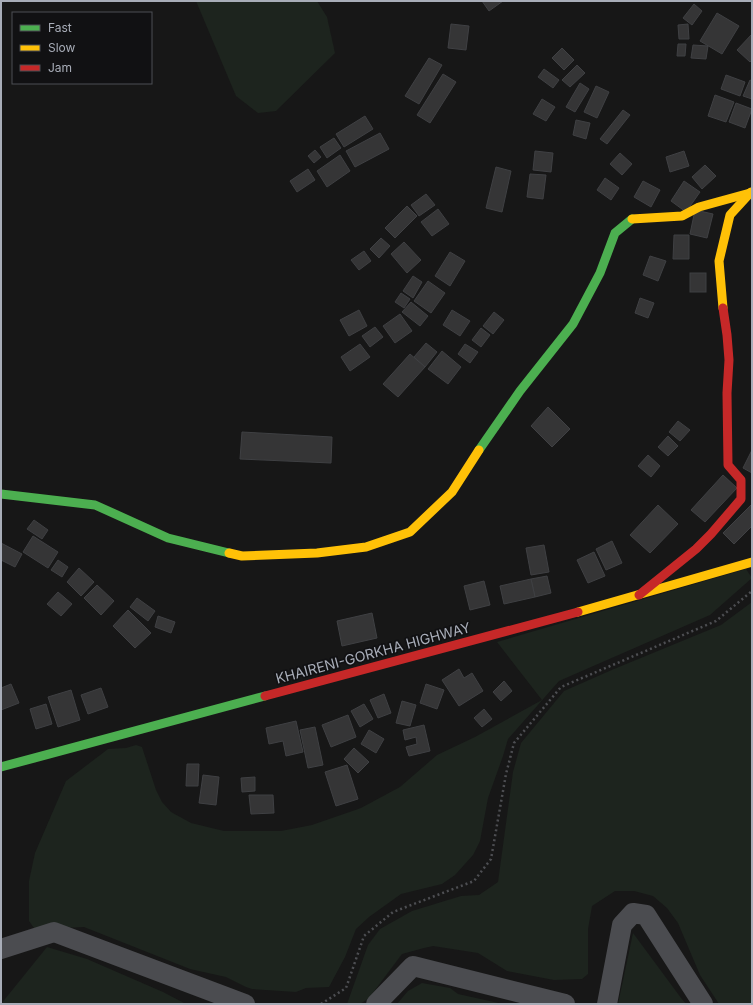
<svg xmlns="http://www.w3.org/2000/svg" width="753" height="1005" viewBox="0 0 753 1005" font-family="Inter,sans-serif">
	<rect width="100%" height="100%" fill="#171717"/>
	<g fill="#1d241e">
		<path d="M196 1H317L327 17 335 53 276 111 258 113 236 96Z"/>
		<path d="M746 569 752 578 710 615 559 681 508 739 503 756 488 798 480 841 473 855 455 875 442 884 401 894 369 917 356 929 345 957 329 987 306 988 296 992 252 989 246 987 226 977 190 969 84 927 44 929 34 928 29 921V881L35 853 66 781 108 749 126 748 136 745 142 747 156 790 162 802 171 812 191 823 224 831H281L312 825 361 808 400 787 437 755 475 737 542 700 497 642Z"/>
		<path d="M752 602V1004H719L700 975 678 923 667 908 653 896 634 891H615L592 906 588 929V974L582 979 554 980 507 971 478 953 433 946 424 948 402 954 369 998 360 1004H347L368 945 380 929 412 911 461 896 479 895 498 882 513 772 521 743 564 691 614 669 721 625Z"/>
		<path d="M633 933 681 998 686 1004H618Z"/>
		<path d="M47 947 87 959 163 992 186 1004H1Z"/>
		<path d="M422 983 450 988 458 994 503 1004H397L408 991Z"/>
	</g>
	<g fill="#353536" stroke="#3f4043">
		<path d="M482 1H503L489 11Z"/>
		<path d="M694 4 702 11 692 25 683 18Z"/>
		<path d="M717 13 739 26 722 54 700 41Z"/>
		<path d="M451 24 469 26 466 50 448 48Z"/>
		<path d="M688 24 689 39H679L678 25Z"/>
		<path d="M752 34V60L750 62 737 50Z"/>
		<path d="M678 44H686L685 56H677Z"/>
		<path d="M693 45 708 46 706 59 691 58Z"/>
		<path d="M562 48 574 60 564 70 552 58Z"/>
		<path d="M429 58 442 65 419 104 405 96Z"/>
		<path d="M577 65 585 73 570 87 562 80Z"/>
		<path d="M544 69 559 80 553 88 538 77Z"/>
		<path d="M443 74 456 82 430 123 417 115Z"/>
		<path d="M726 75 745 82 740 96 721 89Z"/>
		<path d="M750 80 752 81V99L743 96Z"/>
		<path d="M580 83 589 89 575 112 566 107Z"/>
		<path d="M596 86 609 92 597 118 584 112Z"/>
		<path d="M715 95 734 102 726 122 708 116Z"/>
		<path d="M542 99 555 107 546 121 533 114Z"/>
		<path d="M736 103 752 109 745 128 729 122Z"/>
		<path d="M623 110 630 115 607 144 600 139Z"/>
		<path d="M365 116 373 129 344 147 336 134Z"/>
		<path d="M576 120 590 123 586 139 573 135Z"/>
		<path d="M380 133 389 149 355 167 346 151Z"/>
		<path d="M334 138 341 148 327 158 320 147Z"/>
		<path d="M315 150 321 157 314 163 308 156Z"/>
		<path d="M535 151 553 153 551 172 533 170Z"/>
		<path d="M684 151 689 166 670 172 666 157Z"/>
		<path d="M620 153 632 164 622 175 610 164Z"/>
		<path d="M340 155 350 171 327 187 317 171Z"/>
		<path d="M705 165 716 176 702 189 692 177Z"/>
		<path d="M496 167 511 171 502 212 486 208Z"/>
		<path d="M308 169 315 180 297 192 290 181Z"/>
		<path d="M530 174 546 175 543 199 527 197Z"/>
		<path d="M605 178 619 188 611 200 597 190Z"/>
		<path d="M643 181 660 190 651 207 634 197Z"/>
		<path d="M684 181 700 192 686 212 671 201Z"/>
		<path d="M426 194 435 205 419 216 411 205Z"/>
		<path d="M407 206 417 216 395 238 385 228Z"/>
		<path d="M438 209 449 224 432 236 421 222Z"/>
		<path d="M695 210 713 214 707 238 690 234Z"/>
		<path d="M674 235H689V259H673Z"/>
		<path d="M381 238 390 246 379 258 370 249Z"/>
		<path d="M404 242 421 260 407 273 391 254Z"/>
		<path d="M364 251 371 261 359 270 351 260Z"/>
		<path d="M450 252 465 261 450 286 435 276Z"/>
		<path d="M650 256 666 261 658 281 643 275Z"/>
		<rect x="690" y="273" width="16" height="19"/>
		<path d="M413 276 422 282 413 298 403 291Z"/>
		<path d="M428 281 445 293 431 313 414 301Z"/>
		<path d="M401 293 410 299 404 308 395 302Z"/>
		<path d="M640 298 654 303 648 318 635 313Z"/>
		<path d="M411 302 428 316 420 326 402 312Z"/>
		<path d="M359 310 367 326 349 336 340 320Z"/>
		<path d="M452 310 470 321 460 336 443 325Z"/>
		<path d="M494 312 504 320 493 334 483 326Z"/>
		<path d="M400 314 412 331 395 343 383 326Z"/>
		<path d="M375 327 383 337 370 347 362 336Z"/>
		<path d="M481 328 490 335 481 347 472 340Z"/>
		<path d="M426 343 437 352 425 367 414 357Z"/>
		<path d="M360 344 370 357 350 371 341 357Z"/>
		<path d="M465 344 478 352 470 363 458 354Z"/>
		<path d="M442 351 461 367 448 384 428 369Z"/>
		<path d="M410 354 425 367 398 397 383 384Z"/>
		<path d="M548 407 570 429 552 447 531 426Z"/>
		<path d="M678 421 690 430 680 441 669 432Z"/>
		<path d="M242 432 332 437 331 463 240 459Z"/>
		<path d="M668 436 678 446 668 456 658 447Z"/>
		<path d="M752 450V473L743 468Z"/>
		<path d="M648 455 660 466 651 477 638 466Z"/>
		<path d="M723 475 737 488 705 522 691 510Z"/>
		<path d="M752 504V526L734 544 723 533Z"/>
		<path d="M658 505 678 524 650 553 630 535Z"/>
		<path d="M34 520 48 530 42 539 27 529Z"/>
		<path d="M33 536 58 552 48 568 23 552Z"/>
		<path d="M612 541 622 563 606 570 596 549Z"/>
		<path d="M1 543 22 554 15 567 1 560Z"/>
		<path d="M544 545 549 572 531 575 526 548Z"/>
		<path d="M594 552 605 576 588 583 577 560Z"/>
		<path d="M58 560 68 567 62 577 51 570Z"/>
		<path d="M79 568 94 582 81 596 67 582Z"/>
		<path d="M547 576 551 593 535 597 531 579Z"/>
		<path d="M531 579 535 597 504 604 500 586Z"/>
		<path d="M484 581 490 605 470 610 464 586Z"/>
		<path d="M97 585 114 601 101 615 84 598Z"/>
		<path d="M58 592 72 604 61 616 47 604Z"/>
		<path d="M137 598 155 611 148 621 130 607Z"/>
		<path d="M128 610 151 633 135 648 113 626Z"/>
		<path d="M372 613 377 638 342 646 337 621Z"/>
		<path d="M158 616 175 622 171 633 155 627Z"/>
		<path d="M459 669 464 678 472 673 483 691 459 706 442 680Z"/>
		<path d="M504 681 512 691 501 701 493 692Z"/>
		<path d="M11 684 19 703 1 710V688Z"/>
		<path d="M426 684 444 690 437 709 420 703Z"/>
		<path d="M101 688 108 707 88 714 81 695Z"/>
		<path d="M71 690 80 720 58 727 48 697Z"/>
		<path d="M384 694 391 713 378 718 370 700Z"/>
		<path d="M402 701 416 705 410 726 396 723Z"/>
		<path d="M46 704 52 724 36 729 30 709Z"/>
		<path d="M364 704 373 719 360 727 351 711Z"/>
		<path d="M484 709 492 719 482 727 474 718Z"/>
		<path d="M348 715 356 737 331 747 322 725Z"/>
		<path d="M296 721 303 752 286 756 283 741 269 744 266 728Z"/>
		<path d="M424 725 430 751 409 756 406 747 417 744 416 737 405 740 403 730Z"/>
		<path d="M315 727 323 765 308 768 300 730Z"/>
		<path d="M369 730 384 739 376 753 361 744Z"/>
		<path d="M354 748 369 762 358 773 344 759Z"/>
		<path d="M187 764H199L198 786H186Z"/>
		<path d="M347 765 358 799 336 806 325 772Z"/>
		<path d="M203 775 219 777 216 805 199 803Z"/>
		<path d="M255 777V791L242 792 241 778Z"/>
		<path d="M249 795H273L274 813 251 814Z"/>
	</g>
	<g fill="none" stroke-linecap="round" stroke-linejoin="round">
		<path stroke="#4d4e52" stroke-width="2.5" stroke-dasharray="2 3" stroke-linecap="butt" d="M321 1004 346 988 364 936 393 912 474 881 491 859 506 774 514 743 561 687 716 621 752 591"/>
		<g stroke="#4b4c50" stroke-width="20">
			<path d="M1 949 54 932 245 1004"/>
			<path d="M376 1004 413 966 565 1004"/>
			<path d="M607 1004 622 925 633 913 646 915 703 1004"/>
		</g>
		<g stroke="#4caf50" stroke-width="9">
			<path d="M479 450 520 391 573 324 600 273 615 233 632 219"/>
			<path d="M1 494 95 505 168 538 229 553"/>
			<path d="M1 767 265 696"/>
		</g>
		<g stroke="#ffc107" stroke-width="9">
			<path d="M632 219 682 216 699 207 750 193"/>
			<path d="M723 308 719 261 730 215 751 192"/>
			<path d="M229 553 242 556 317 553 366 547 410 532 452 492 479 450"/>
			<path d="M578 612 752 562"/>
		</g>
		<g stroke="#c62828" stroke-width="9">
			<path d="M639 595 696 549 711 534 741 499V480L728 465 727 393 729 360 727 335 723 308"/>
			<path d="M265 696 578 612"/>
		</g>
	</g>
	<g text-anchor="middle" stroke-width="3.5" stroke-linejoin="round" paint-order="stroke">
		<g font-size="14" fill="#a8adb8" stroke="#111113">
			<text transform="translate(373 653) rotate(-15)" y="5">KHAIRENI-GORKHA HIGHWAY</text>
		</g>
	</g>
	<rect width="753" height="1005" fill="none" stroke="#a8adb8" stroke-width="4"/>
	<rect x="12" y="12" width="140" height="72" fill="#111113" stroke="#4d4f55"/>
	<rect x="20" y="25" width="20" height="6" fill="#4caf50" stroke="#4d4f55"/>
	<text x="48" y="32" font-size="12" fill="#a8adb8">Fast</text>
	<rect x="20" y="45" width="20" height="6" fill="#ffc107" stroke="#4d4f55"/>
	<text x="48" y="52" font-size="12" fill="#a8adb8">Slow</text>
	<rect x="20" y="65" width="20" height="6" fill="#c62828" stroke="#4d4f55"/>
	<text x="48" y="72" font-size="12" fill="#a8adb8">Jam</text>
</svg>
